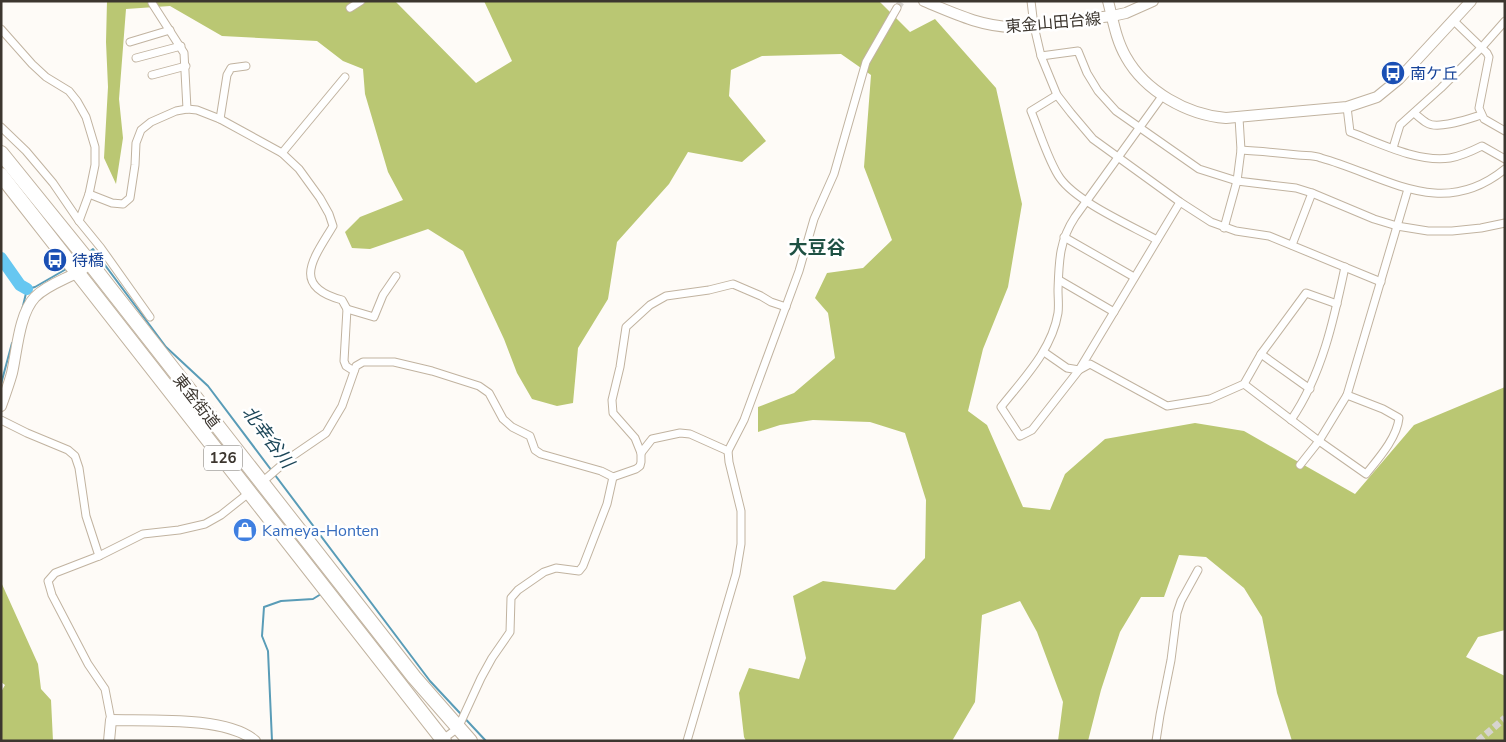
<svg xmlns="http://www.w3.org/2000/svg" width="1506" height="742" viewBox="0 0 1506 742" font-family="'Nunito Sans','Noto Sans JP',sans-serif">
	<rect width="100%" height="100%" fill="#fefbf7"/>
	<g fill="#bac773">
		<path d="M107 1H395L476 83 512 61 484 1H879L910 32 935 19 996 88 1022 204 1008 287 983 349 968 411 987 425 1023 507 1050 510 1065 474 1105 439 1195 423 1244 431 1355 494 1414 425 1505 387V630L1478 637 1466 657 1505 676V741H1292L1277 693 1262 617 1244 588 1206 557 1179 555 1164 597H1141L1120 632 1101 690 1088 741H1058L1063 702 1037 632 1020 601 982 615 975 702 952 741H746L744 737 739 693 749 668 799 679 806 658 793 596 823 581 895 590 925 558 926 500 905 433 870 422 813 420 780 425 758 432V407L794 393 835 358 828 313 815 298 827 273 863 268 892 240 864 167 871 75 841 54 762 56 731 70 729 96 766 141 742 162 688 152 669 184 617 242 608 299 578 348 573 403 557 406 532 399 517 373 504 339 463 251 428 229 370 249 352 248 345 232 360 217 403 200 388 172 365 94 363 69 343 61 317 41 222 36 170 6 126 9 119 99 123 138 116 184 104 158 108 87 106 42Z"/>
		<path d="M1 582 38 664 41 689 51 700 53 741H1V692L5 685 1 682Z"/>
	</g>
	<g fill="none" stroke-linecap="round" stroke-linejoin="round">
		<g stroke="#599cb7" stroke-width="2">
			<path d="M88 253 93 249 166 347 208 386 430 681 486 741"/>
			<path d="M22 310 27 289 35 287 68 268"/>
			<path d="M1 384 12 343"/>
			<path d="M272 741 268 651 262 636 264 607 281 601 313 599 321 594"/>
		</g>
		<path stroke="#66c7f1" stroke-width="12" d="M1 258 20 285 27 289"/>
		<g stroke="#d7d4cf" stroke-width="7" stroke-dasharray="7 3.5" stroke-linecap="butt">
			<path d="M897 8 902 1"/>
			<path d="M1478 741 1505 718"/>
		</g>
		<g stroke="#c1b3a0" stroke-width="9">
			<g id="street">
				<path d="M1031 1 1034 26 1041 56 1057 95 1071 113 1093 139 1180 202 1211 222 1236 231 1269 236 1381 282"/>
				<path d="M152 3 184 53 187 109"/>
				<path d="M350 8 361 1"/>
				<path d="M1454 21 1487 53 1489 57 1479 108 1484 119 1505 131"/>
				<path d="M1 29 32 64 46 77 69 91 77 101 86 117 95 147V165L89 194 79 221"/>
				<path d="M130 42 170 30"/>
				<path d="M1041 56 1078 51 1087 73 1098 91 1116 111 1199 169 1237 181 1296 188 1312 193 1374 219 1397 226 1428 231H1452L1481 228 1505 223"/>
				<path d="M136 58 181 46"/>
				<path d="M152 75 186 66"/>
				<path d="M1057 95 1031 111C1039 130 1049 163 1060 178 1077 202 1130 225 1157 240"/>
				<path d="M1163 95 1075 217C1059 241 1059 262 1058 290 1058 297 1059 306 1058 313 1052 350 1023 379 1001 407L1020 436 1032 430 1079 370 1180 202"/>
				<path d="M1347 107 1350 132C1379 143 1419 163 1450 158 1461 156 1472 151 1482 146L1505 159"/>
				<path d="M1414 113C1418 116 1422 120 1427 123 1438 130 1468 119 1481 115"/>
				<path d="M220 119 227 75 231 68 246 66"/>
				<path d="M1 127 26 151 53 183 79 221 101 248 150 317"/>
				<path d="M1393 148 1400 125 1441 88 1482 47 1505 21"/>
				<path d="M1241 150C1260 151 1279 153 1298 155 1306 156 1314 155 1321 158 1386 176 1441 221 1505 169"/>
				<path d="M282 153 345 77"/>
				<path d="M89 194 112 203 123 204 130 198 135 165 136 143 141 130 151 122 176 111 187 109 197 110 220 119 282 153 299 169 320 198 329 214 333 226C314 258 290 286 342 300L347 309 344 361 346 366 354 371"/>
				<path d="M1224 228 1237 181 1241 150 1239 118"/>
				<path d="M1064 237 1134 277"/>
				<path d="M1292 245 1312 193"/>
				<path d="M1059 280 1114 312"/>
				<path d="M347 309 374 317 383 295 396 276"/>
				<path d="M1044 352 1067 368 1079 370 1090 364 1167 406 1210 399 1244 384 1261 354 1306 293 1337 304"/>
				<path d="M1261 354 1310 389"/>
				<path d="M1244 384 1319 441 1366 474C1378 459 1397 438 1399 418L1383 409 1347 395"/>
				<path d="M1 420 27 433 68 450 75 456 79 468 86 516 99 556 55 573 48 581 52 595 88 664 105 689 111 720"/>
				<path d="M1291 420C1322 375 1334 319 1345 267"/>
				<path d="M641 453 652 439 680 433 690 434 728 451"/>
				<path d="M1300 465 1319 441 1347 395 1408 189"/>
				<path d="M613 477 636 469 640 466 641 462V453L635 438 613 413 612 400 620 367 626 327 650 305 666 296 709 290 733 284 761 296 771 302 786 307"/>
				<path d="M261 483 291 457 326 433 342 406 356 366 363 362H394L432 371 479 386 489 393 503 419 512 427 530 436 535 450 541 454 601 471 613 477"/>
				<path d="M99 556 143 534 179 530 205 524 221 515 250 492"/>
				<path d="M443 739 458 728 481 678 492 658 510 632 511 598 518 590 544 572 556 568 579 571 583 566 607 504 613 477"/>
				<path d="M687 741 736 574 741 544V511L729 462 728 451 744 420 799 271 814 219 834 174 866 62 897 8"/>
				<path d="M1156 741 1160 715 1171 660 1177 613 1181 601 1198 570"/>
			</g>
		</g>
		<g stroke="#c1b3a0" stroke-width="12">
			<g id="secondary">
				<path d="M924 1C953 13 982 27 1014 27L1112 16 1126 13 1153 1"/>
				<path d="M1108 1C1113 20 1116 40 1126 57 1145 91 1187 115 1226 118L1347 107 1377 97 1399 79 1471 1"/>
				<path d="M1 406C5 395 9 384 12 373 17 351 19 314 35 297 47 285 64 280 78 272 83 270 87 266 90 263"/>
				<path d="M109 741 111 720C148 721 227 716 255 741"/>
			</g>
		</g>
		<g stroke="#c1b3a0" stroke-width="16">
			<g id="highway">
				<path d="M1 153 90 263 414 677 470 741"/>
				<path d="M1 175 444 741"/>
			</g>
		</g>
		<use href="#street" stroke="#fff" stroke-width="7"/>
		<use href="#secondary" stroke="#fff" stroke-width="10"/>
		<use href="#highway" stroke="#fff" stroke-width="14"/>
	</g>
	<defs>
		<g id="bus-disc" transform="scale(1.25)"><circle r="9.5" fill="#1a4fb4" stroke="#fff"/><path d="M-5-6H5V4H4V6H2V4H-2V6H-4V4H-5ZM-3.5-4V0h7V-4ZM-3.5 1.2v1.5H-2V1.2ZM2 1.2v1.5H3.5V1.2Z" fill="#fff"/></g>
		<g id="shop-disc" transform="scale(1.25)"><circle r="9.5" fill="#3f7fe0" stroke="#fff"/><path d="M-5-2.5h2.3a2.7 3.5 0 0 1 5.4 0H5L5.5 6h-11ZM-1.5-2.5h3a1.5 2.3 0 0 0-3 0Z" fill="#fff"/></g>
	</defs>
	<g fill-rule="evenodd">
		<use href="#bus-disc" x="1393" y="73"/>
		<use href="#bus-disc" x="55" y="260"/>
		<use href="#shop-disc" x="245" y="530"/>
	</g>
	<g text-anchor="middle" stroke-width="5" stroke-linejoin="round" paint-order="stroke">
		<rect fill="#fff" stroke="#76726d" stroke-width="1" x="204" y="445.5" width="38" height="25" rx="4"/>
		<g font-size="15" font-weight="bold" fill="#3c362f">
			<text x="223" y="463">126</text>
		</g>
		<g font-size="16" fill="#3c362f" stroke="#fff">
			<text transform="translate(1053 22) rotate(-5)" y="6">東金山田台線</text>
			<text transform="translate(197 401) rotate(52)" y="6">東金街道</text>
		</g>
		<g font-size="16" fill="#164399" stroke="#fff" text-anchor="start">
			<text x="1410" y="79">南ケ丘</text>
			<text x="72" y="266">待橋</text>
		</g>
		<g font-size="16" fill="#366cbe" stroke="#fff" text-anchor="start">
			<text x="262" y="536">Kameya-Honten</text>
		</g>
		<g font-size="18" font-style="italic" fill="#1c4658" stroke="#fff">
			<text transform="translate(268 437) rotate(53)" y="6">北幸谷川</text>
		</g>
		<g font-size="19" font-weight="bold" fill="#1e5144" stroke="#fff">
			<text x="817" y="254">大豆谷</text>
		</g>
	</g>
	<rect width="1506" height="742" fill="none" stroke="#3c362f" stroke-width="5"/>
</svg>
